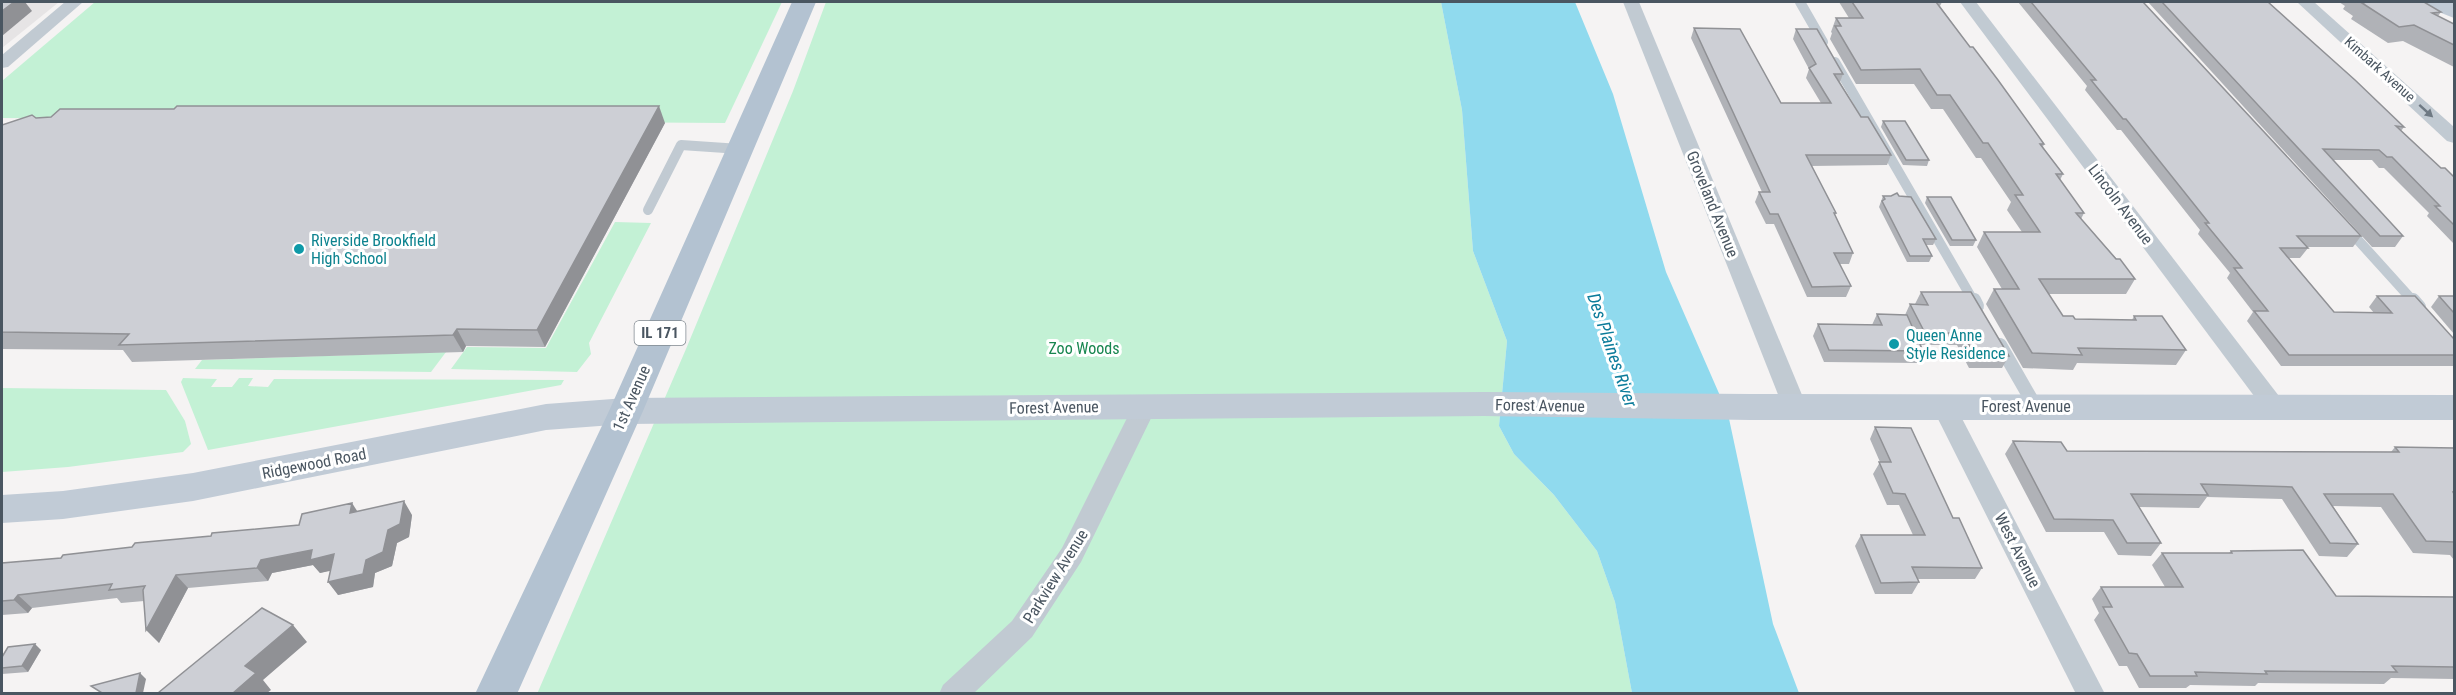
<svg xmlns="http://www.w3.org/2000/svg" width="2456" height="695" viewBox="0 0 2456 695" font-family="'Roboto Condensed',sans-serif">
	<rect width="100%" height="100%" fill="#f5f3f3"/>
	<path fill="#e6e4e5" d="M2 2H59L2 48Z"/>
	<g fill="#c3f1d5">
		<path d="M95 2H782L725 123 2 118V81Z"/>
		<path d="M826 2H1441L1462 110 1473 251 1507 341 1499 426 1514 454 1554 495 1597 551 1615 602 1632 693 537 694 686 349 793 91Z"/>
		<path d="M615 222 651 223 589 343 591 354 577 372 451 369 467 347 546 348Z"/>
		<path d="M446 352 431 372 195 369 202 360Z"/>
		<path d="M183 378 217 379 211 387H232L239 378H253L248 386 268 387 274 379 564 380 561 385 208 450 181 382Z"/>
		<path d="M2 388 166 390 185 421 191 444 183 452 68 467 2 472Z"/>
	</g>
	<path fill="#90daee" d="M1441 2H1575L1613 94 1666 272 1728 414 1773 624 1799 693H1632L1615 602 1597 551 1554 495 1514 454 1499 426 1507 341 1473 251 1462 110Z"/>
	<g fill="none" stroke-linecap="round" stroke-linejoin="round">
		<g stroke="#c1cad2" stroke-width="10">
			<path d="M1800 2 1823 42"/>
			<path d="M1835 62 1974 302"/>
			<path d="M648 210 681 145 740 149"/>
			<path d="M2348 229 2414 302"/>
		</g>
		<g stroke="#c1cad2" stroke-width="14">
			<path d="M1974 300 1977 306"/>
			<path d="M2413 300 2419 307"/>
			<path d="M2000 345 2035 406"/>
		</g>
		<g fill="#c1cad2" fill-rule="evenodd">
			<path d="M65 2H83L8 67 2 68V55Z"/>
			<path d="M1623 2H1639L1807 407 1803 413 1795 416 1787 413 1783 407Z"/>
			<path d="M1960 2H1976L2282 400 2286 406 2282 412 2274 415 2266 412Z"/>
			<path d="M2297 2H2314L2454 127V143L2447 141Z"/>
			<path d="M1145 397 1153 400 1157 406 1081 562 1032 637 973 694H939L943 685 1012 621 1062 548 1133 406 1137 400Z"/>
			<path d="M1944 398 1952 401 1956 407 2105 694H2076L1932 407 1936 401Z"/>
		</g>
		<g fill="#c1cbd6" fill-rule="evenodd">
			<path d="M2423 2H2454V18L2426 7Z"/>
			<path d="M1484 392 1750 394 2454 395V420H1750L1484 416 626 424 546 430 193 501 63 519 2 523V495L63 491 193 473 546 404 626 398Z"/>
		</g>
		<path fill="#b3c2d1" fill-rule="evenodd" d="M792 2H816L643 411 517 694H475L609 411Z"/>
	</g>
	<g fill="#b0b2b7">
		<path d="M1839 2H1942L1940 6 1970 47 2044 144 2043 147 2063 174 2060 180 2084 213 2081 219 2135 279 2126 294H2048L2063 316 2075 319 2132 320 2134 316 2186 350 2176 365 2077 363 2073 370 2023 368 1986 304 1994 289H2002L1977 247 1984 232H2022L2007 210 2011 202 1981 158H1976L1943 109H1931L1914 84H1856L1830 39 1832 33 1831 32 1836 18H1849Z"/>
		<path d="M2018 2H2143L2361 236 2353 247H2307L2308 248 2300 258H2289L2334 312 2374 313 2369 307 2377 296 2454 339V366H2281L2247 321 2253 312 2227 278 2230 273 2198 234 2200 230 2121 130H2117L2085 90 2087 86Z"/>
		<path d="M2148 2H2268L2404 127 2401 131 2441 168 2454 177V244L2427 216 2429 213 2384 168H2379L2372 160H2333L2403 236 2395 247H2372Z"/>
		<path d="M2339 2H2424L2441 12 2438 16 2454 24V67L2403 41 2388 43 2351 19 2353 16 2343 9 2345 6Z"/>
		<path d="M1694 28 1781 103H1821L1806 78 1809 69 1793 39 1796 29 1843 74 1840 82 1861 117 1891 155 1887 165 1811 166 1836 213 1835 215 1853 253 1849 264H1839L1851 286 1846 297H1807L1774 224H1766L1755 202 1759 192H1762L1691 38Z"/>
		<path d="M36 118 665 123 545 347 466 346 463 352 132 362 123 350 2 349V125Z"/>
		<path d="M1883 121 1929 160 1927 166 1903 165 1881 127Z"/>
		<path d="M1883 196H1899L1936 239 1933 245H1926L1932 256 1929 262H1907L1879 207Z"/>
		<path d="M1927 197 1976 240 1973 246H1950L1925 203Z"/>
		<path d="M1921 292 2009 356 2002 368H1969L1957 345H1921L1923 351 1918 363 1824 362 1813 336 1818 324 1872 325 1877 314 1905 315 1910 304H1915Z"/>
		<path d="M2439 296H2454V334L2431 307Z"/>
		<path d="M1875 427 1953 518 1982 568 1975 579H1918L1919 582 1912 594H1875L1855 546 1861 535H1913L1899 505H1887L1873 474 1880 462 1870 439Z"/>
		<path d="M2013 441 2067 451 2391 452 2395 447 2454 448V560L2450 555 2413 553 2381 507 2333 506 2358 544 2347 557 2319 556 2282 499 2207 497 2199 508 2139 507 2161 543 2151 556 2118 555 2104 532H2046L2005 454Z"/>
		<path d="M357 511 412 515 409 537 397 543 392 566 375 573 373 587 338 595 331 570 320 573 313 565 272 573 268 581 188 588 159 643 144 601 121 603 117 598 32 608 28 613 2 615V563L61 558 211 536 299 525Z"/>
		<path d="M2231 551 2336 596 2454 597V679L2391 678 2384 684 2258 683 2255 686 2190 685 2186 688H2139L2127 666H2119L2094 620 2099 613 2092 599 2101 587H2165L2152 565 2162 553H2229Z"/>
		<path d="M41 650 28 672 2 674V657Z"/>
	</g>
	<g fill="#909195">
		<path d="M14 2H25L32 11 2 36V11Z"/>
		<path d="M659 106 665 123 545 347 537 330Z"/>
		<path d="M457 329 466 346 463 352 453 335Z"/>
		<path d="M404 501 412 515 409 537 397 543 392 566 375 573 373 587 338 595 328 582 366 560 388 530Z"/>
		<path d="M352 503 361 517 350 513Z"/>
		<path d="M312 550 334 554 344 568 320 573 313 565 272 573 268 581 257 568 261 560Z"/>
		<path d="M176 575 188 588 159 643 146 630Z"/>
		<path d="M18 595 32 608 28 613 14 600Z"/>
		<path d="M293 625 307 642 263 680 271 690 267 693H233L245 666Z"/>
		<path d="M35 644 41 650 28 672 22 666Z"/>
		<path d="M140 673 146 679 143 693H136Z"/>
	</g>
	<g fill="#cdcfd5" stroke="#909195" stroke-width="1.5">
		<path d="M2 2H14L2 11Z"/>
		<path d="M1852 2H1936L1970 47H1973L1998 80 2044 144H2040L2063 174H2056L2084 213H2076L2116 259H2120L2135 279H2039L2063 316H2073L2075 319 2136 320 2134 316H2162L2186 350 2078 348 2082 355 2032 353 1994 289H2019L1984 232H2040L2015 195H2023L1988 143H1983L1950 95H1937L1920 69 1861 70 1835 26H1841L1836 18H1863Z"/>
		<path d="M2031 2H2143L2361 236H2297L2308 248H2280L2334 312 2392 313 2377 296H2415L2454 339V355H2289L2254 311H2268L2234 268H2242L2205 223H2209L2126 119H2123L2091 80H2096Z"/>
		<path d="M2162 2H2268L2355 80 2404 127 2396 126 2441 168H2445L2454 177V225L2435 206H2440L2392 157H2387L2379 150 2323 149 2403 236H2380Z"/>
		<path d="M2366 2H2424L2441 12 2432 13 2454 24V45L2414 25 2399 27 2362 3 2367 2Z"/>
		<path d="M1694 28 1740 29 1781 103H1831L1809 68 1816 64 1796 29H1817L1843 74H1834L1861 117H1868L1891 155H1806L1836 213H1834L1853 253H1834L1851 286 1812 287 1778 214H1770L1759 192H1770Z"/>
		<path d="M177 106H659L537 330 457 329 453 335 119 345 129 334 2 332V125L32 115 36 118 51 117 60 109H174Z"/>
		<path d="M1883 121H1905L1929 160H1906Z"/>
		<path d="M1897 193 1899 196 1911 197 1936 239H1923L1932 256H1910L1882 201 1885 199 1883 196H1891Z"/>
		<path d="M1927 197H1951L1976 240H1952Z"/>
		<path d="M1921 292H1971L2009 356H1975L1963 333H1925L1910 304 1928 305Z"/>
		<path d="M2439 296H2454V313Z"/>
		<path d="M1877 314 1907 315 1923 351 1829 350 1818 324 1882 325Z"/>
		<path d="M1875 427 1911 428 1953 518H1959L1982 568 1912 567 1919 582 1881 583 1861 535H1925L1905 494 1893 493 1879 462H1891Z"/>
		<path d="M2013 441 2061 442 2067 451 2399 452 2395 447 2454 448V492H2453L2454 494V542L2426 541 2393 494H2324L2358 544 2330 543 2292 487 2201 484 2208 495 2131 494 2161 543H2127L2113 520 2054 519Z"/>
		<path d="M404 501 400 524 388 530 383 552 366 560 363 574 328 582 334 554 310 560 312 550 261 560 257 568 176 575 146 630 143 590 145 586 109 590 112 584 18 595 14 600 2 601V563L61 558 63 555 132 547 135 543 211 536 212 533 299 525 302 514 352 503 350 513Z"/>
		<path d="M2303 550 2336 596 2454 597V667L2392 666 2397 672 2265 671 2267 674 2195 672 2197 676H2150L2137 654 2129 653 2103 607H2112L2101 587H2183L2162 553H2232L2231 551Z"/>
		<path d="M262 608 293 625 245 666 256 673 233 693H158Z"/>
		<path d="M35 644 22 666 2 668V657L8 647Z"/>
		<path d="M140 673 136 693H102L91 686Z"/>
	</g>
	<defs><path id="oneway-solid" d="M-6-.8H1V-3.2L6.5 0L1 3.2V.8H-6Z" transform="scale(1.5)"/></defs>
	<use fill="#6e7983" href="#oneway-solid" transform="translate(2426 111) rotate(42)"/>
	<g fill="#0f9aa8" stroke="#fff" stroke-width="2">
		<circle cx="299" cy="249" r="6"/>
		<circle cx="1894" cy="344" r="6"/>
	</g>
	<g text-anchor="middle" stroke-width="6" stroke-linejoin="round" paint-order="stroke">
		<g font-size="14" fill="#4a5661" stroke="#fff">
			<text transform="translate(2380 69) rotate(42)" y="5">Kimbark Avenue</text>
		</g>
		<rect fill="#fff" stroke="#808990" stroke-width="1.5" x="634.5" y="321" width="51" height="24" rx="4.5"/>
		<g font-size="15" font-weight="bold" fill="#4a5661">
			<text x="660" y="338">IL 171</text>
		</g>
		<g font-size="16" fill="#4a5661" stroke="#fff">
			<text transform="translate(1713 204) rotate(68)" y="6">Groveland Avenue</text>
			<text transform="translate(2121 204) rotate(53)" y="6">Lincoln Avenue</text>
			<text transform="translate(631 398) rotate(-66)" y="6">1st Avenue</text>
			<text transform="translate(1540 405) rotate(1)" y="6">Forest Avenue</text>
			<text x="2026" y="412">Forest Avenue</text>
			<text transform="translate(1054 407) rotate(-1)" y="6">Forest Avenue</text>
			<text transform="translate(314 463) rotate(-11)" y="6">Ridgewood Road</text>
			<text transform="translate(2018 550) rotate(63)" y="6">West Avenue</text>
			<text transform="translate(1055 576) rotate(-58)" y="6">Parkview Avenue</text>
		</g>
		<g font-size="16" fill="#0d838f" stroke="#fff" text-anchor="start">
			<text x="311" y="246">Riverside Brookfield<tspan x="311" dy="18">High School</tspan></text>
			<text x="1906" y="341">Queen Anne<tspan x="1906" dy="18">Style Residence</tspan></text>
		</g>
		<g font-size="16" fill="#17864f" stroke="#fff">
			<text x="1084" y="354">Zoo Woods</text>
		</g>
		<g font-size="18" font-style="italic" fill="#0c7c9b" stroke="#fff">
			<text transform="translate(1612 350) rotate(71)" y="6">Des Plaines River</text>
		</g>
	</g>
	<rect width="2456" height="695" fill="none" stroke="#4a5661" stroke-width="6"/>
</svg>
